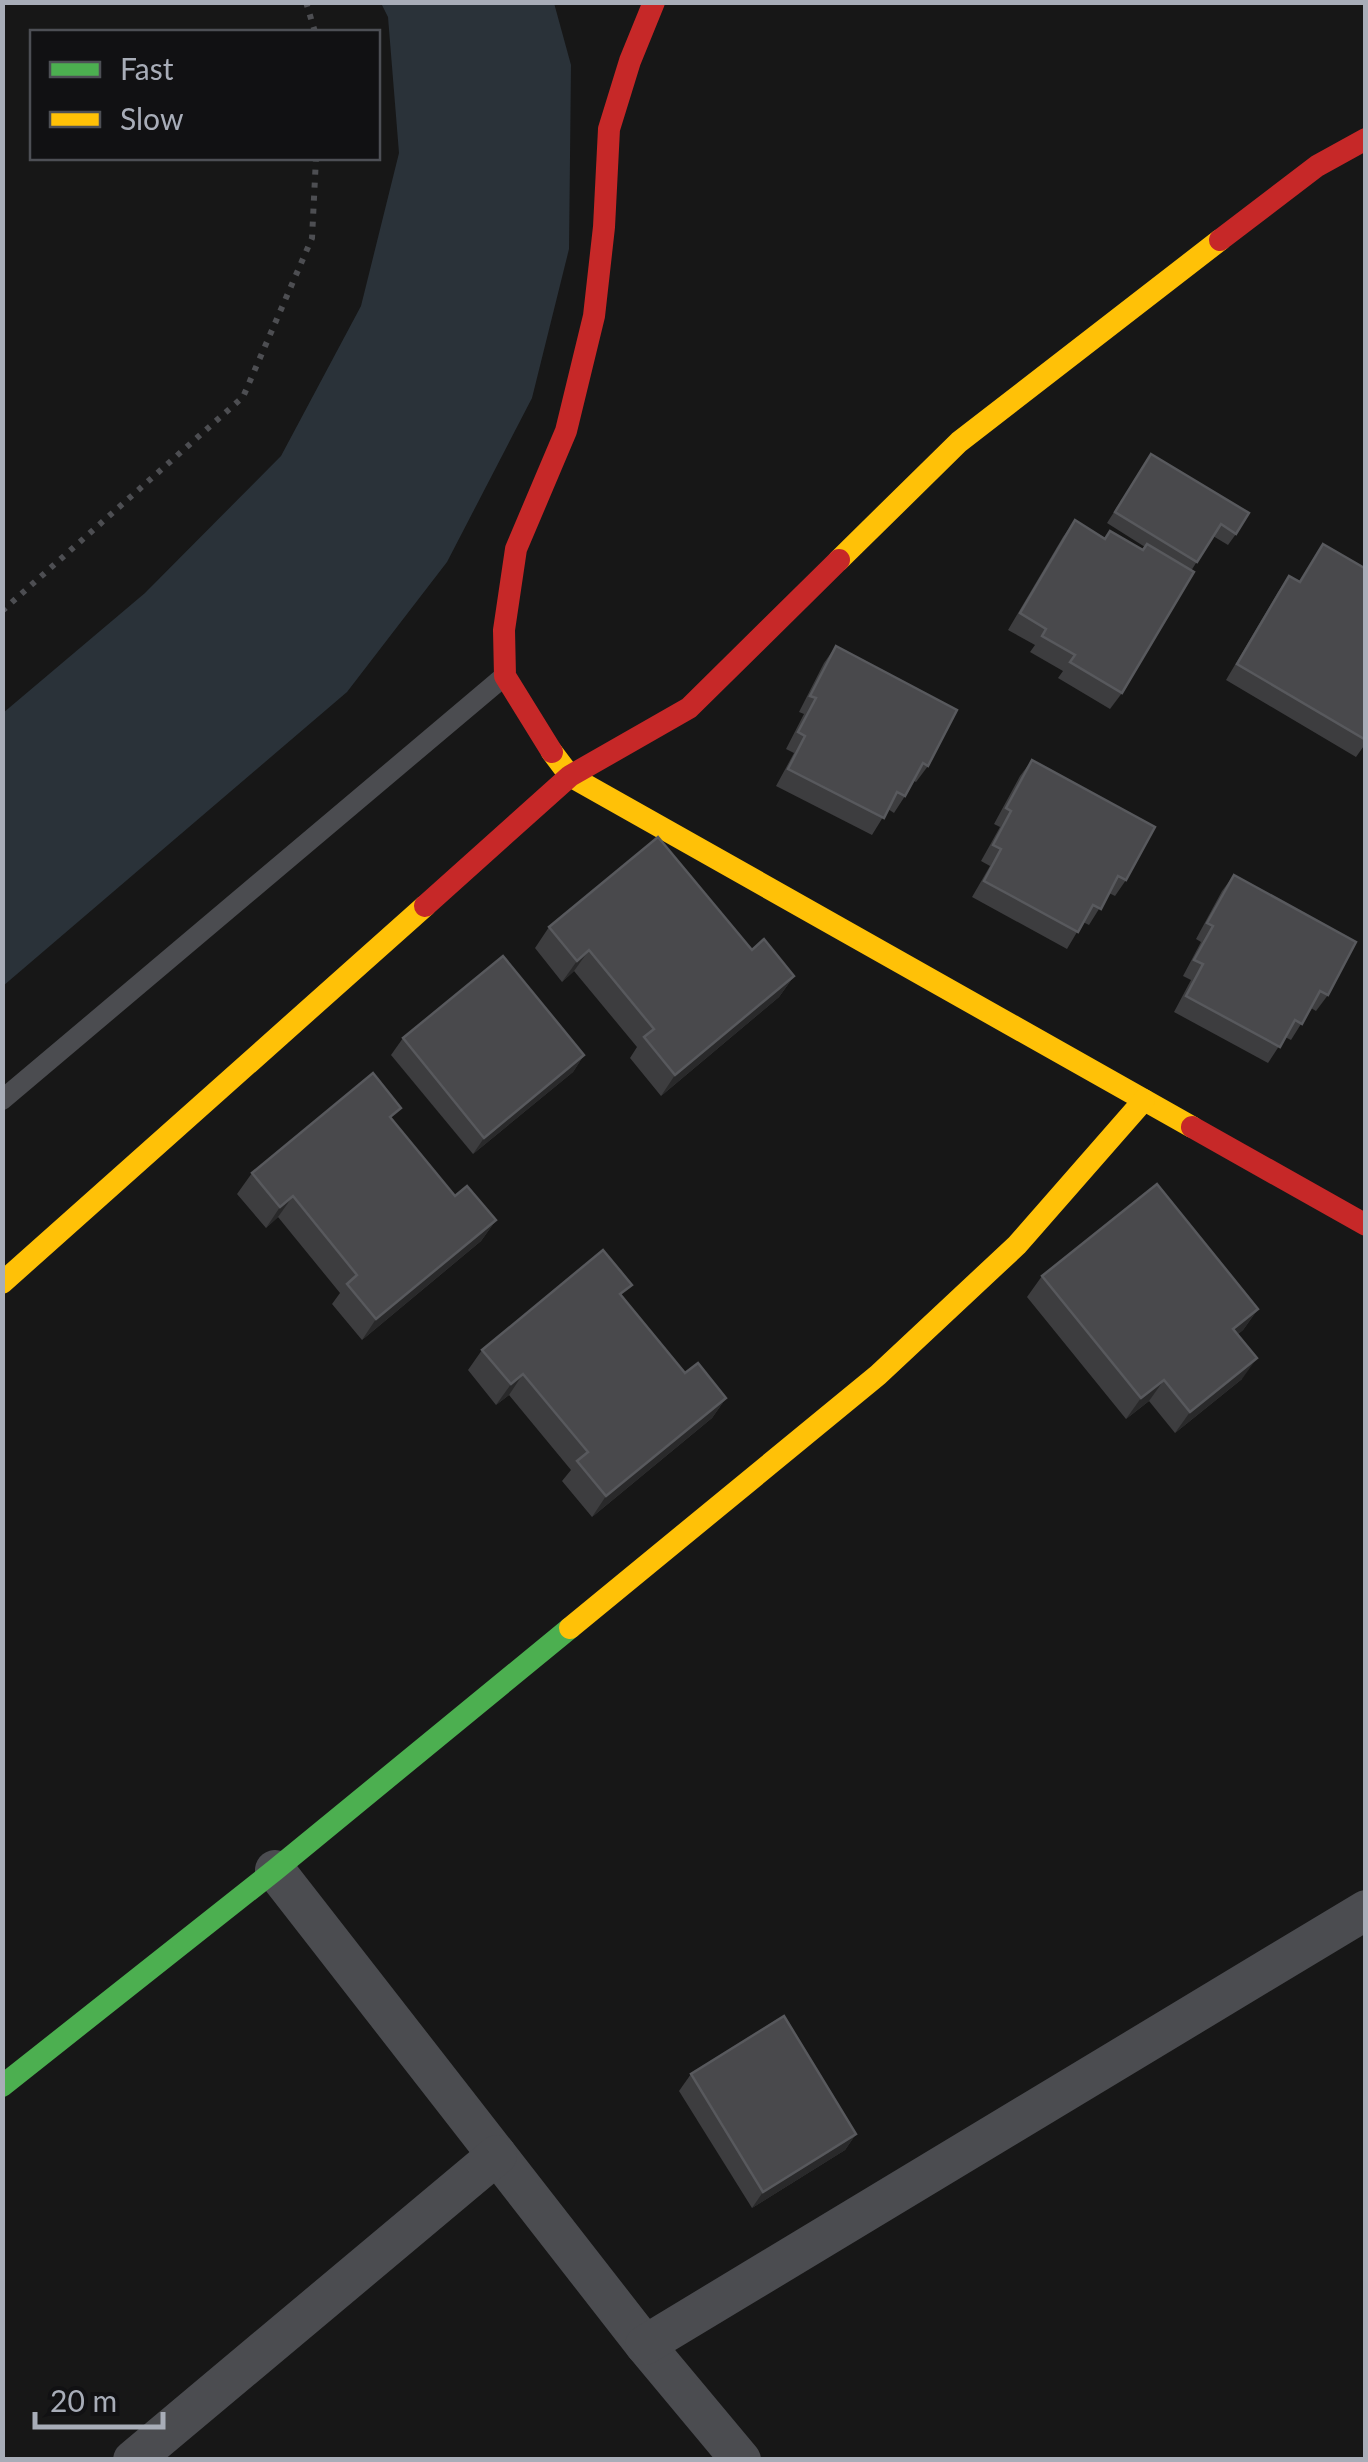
<svg xmlns="http://www.w3.org/2000/svg" width="1368" height="2462" viewBox="0 0 1368 2462" font-family="Lato,sans-serif">
	<rect width="100%" height="100%" fill="#171717"/>
	<path fill="#2a3239" d="M381 3H554L571 65 569 249 532 398 447 562 347 692 3 986V713L145 593 281 456 361 306 399 153 388 17Z"/>
	<g fill="none" stroke-linecap="round" stroke-linejoin="round">
		<g stroke="#4d4e52" stroke-width="6" stroke-dasharray="5 8" stroke-linecap="butt">
			<path d="M306 2 315 32"/>
			<path d="M2 611 243 397 312 238 316 158"/>
		</g>
		<path stroke="#4b4c50" stroke-width="20" d="M2 1100 501 679"/>
		<g stroke="#4b4c50" stroke-width="40">
			<path d="M275 1870 645 2345 741 2460"/>
			<path d="M645 2345 1366 1910"/>
			<path d="M133 2460 497 2155"/>
		</g>
		<path stroke="#4caf50" stroke-width="22" d="M2 2086 275 1870 570 1628"/>
		<g stroke="#ffc107" stroke-width="22">
			<path d="M839 560 959 442 1220 240"/>
			<path d="M552 752 570 776 1192 1127"/>
			<path d="M2 1283 425 906"/>
			<path d="M570 1628 878 1375 1017 1245 1144 1100"/>
		</g>
		<g stroke="#c62828" stroke-width="22">
			<path d="M1220 240 1317 166 1366 139"/>
			<path d="M552 752 505 676 504 630 516 549 566 431 594 316 604 227 609 129 630 61 654 2"/>
			<path d="M425 906 570 776 689 708 839 560"/>
			<path d="M1192 1127 1366 1225"/>
		</g>
	</g>
	<g fill="#3d3d3f">
		<path d="M1151 454 1236 534 1228 545 1213 536 1191 571 1122 693 1110 709 1058 678 1063 671 1030 652 1035 645 1008 630 1063 537 1075 520 1105 538 1143 550 1145 547 1107 523Z"/>
		<path d="M1323 544 1366 569V743L1356 757 1226 680 1278 592 1289 576 1299 582Z"/>
		<path d="M836 646 928 766 916 782 914 781 905 796 894 813 888 809 872 835 776 786 794 753 786 749 804 714 799 712 824 663Z"/>
		<path d="M1032 760 1126 880 1115 896 1109 893 1089 925 1083 922 1067 949 972 897 990 866 981 861 1000 827 994 824 1020 776Z"/>
		<path d="M1234 875 1328 995 1316 1011 1311 1008 1291 1040 1285 1037 1268 1063 1174 1012 1191 980 1183 976 1201 942 1196 939 1222 891Z"/>
		<path d="M549 927 752 950 794 976 779 997 661 1096 630 1058 637 1047 574 971 562 982 535 948Z"/>
		<path d="M403 1038 584 1055 573 1072 473 1154 391 1055Z"/>
		<path d="M393 1120 455 1196 496 1220 481 1241 362 1340 332 1304 340 1293 278 1217 266 1228 237 1194 252 1173Z"/>
		<path d="M1042 1276 1258 1309 1243 1330 1238 1334 1242 1379 1175 1433 1149 1401 1126 1419 1027 1297Z"/>
		<path d="M623 1298 685 1373 726 1398 712 1418 592 1517 562 1481 571 1470 509 1395 496 1405 468 1370 482 1350Z"/>
		<path d="M691 2074 856 2134 845 2150 752 2208 679 2091Z"/>
	</g>
	<g fill="#29292a">
		<path d="M589 950 574 971 562 982 577 961Z"/>
		<path d="M794 976 779 997 661 1096 675 1075Z"/>
		<path d="M584 1055 573 1072 473 1154 484 1138Z"/>
		<path d="M293 1196 278 1217 266 1228 280 1207Z"/>
		<path d="M496 1220 481 1241 362 1340 376 1319Z"/>
		<path d="M1258 1309 1243 1330 1219 1349 1233 1329Z"/>
		<path d="M1257 1358 1242 1379 1175 1433 1190 1412Z"/>
		<path d="M523 1374 509 1395 496 1405 511 1384Z"/>
		<path d="M1164 1380 1149 1401 1126 1419 1141 1398Z"/>
		<path d="M726 1398 712 1418 592 1517 606 1496Z"/>
		<path d="M856 2134 845 2150 752 2208 763 2192Z"/>
	</g>
	<g fill="#49494c" stroke="#58595d" stroke-width="2.5">
		<path d="M1151 454 1249 513 1236 534 1221 524 1197 562 1115 512Z"/>
		<path d="M1075 520 1105 539 1110 531 1143 550 1147 544 1194 572 1122 693 1070 662 1075 655 1042 636 1046 629 1020 613Z"/>
		<path d="M1323 544 1366 569V740L1237 664 1289 576 1300 582Z"/>
		<path d="M836 646 957 710 928 766 923 763 905 796 897 792 884 818 788 769 805 736 798 732 816 698 810 696Z"/>
		<path d="M1032 760 1155 827 1126 880 1118 876 1101 909 1093 905 1078 932 984 881 1001 849 993 845 1011 811 1006 808Z"/>
		<path d="M658 837 752 950 764 939 794 976 675 1075 644 1037 654 1029 589 950 577 961 549 927Z"/>
		<path d="M1234 875 1356 942 1328 995 1320 991 1302 1024 1295 1020 1280 1047 1186 996 1203 964 1194 960 1213 926 1207 923Z"/>
		<path d="M503 956 584 1055 484 1138 403 1038Z"/>
		<path d="M373 1073 401 1108 390 1117 455 1196 467 1186 496 1220 376 1319 347 1284 357 1275 293 1196 280 1207 252 1173Z"/>
		<path d="M1157 1184 1258 1309 1233 1329 1257 1358 1190 1412 1164 1380 1141 1398 1042 1276Z"/>
		<path d="M603 1250 632 1285 620 1294 685 1373 698 1363 726 1398 606 1496 577 1461 588 1452 523 1374 511 1384 482 1350Z"/>
		<path d="M784 2016 856 2134 763 2192 691 2074Z"/>
	</g>
	<rect width="1368" height="2462" fill="none" stroke="#a8adb8" stroke-width="10"/>
	<rect x="30" y="30" width="350" height="130" fill="#111113" stroke="#4d4f55" stroke-width="2.5"/>
	<rect x="50" y="62" width="50" height="15" fill="#4caf50" stroke="#4d4f55" stroke-width="2.5"/>
	<text x="120" y="80" font-size="30" fill="#a8adb8">Fast</text>
	<rect x="50" y="112" width="50" height="15" fill="#ffc107" stroke="#4d4f55" stroke-width="2.5"/>
	<text x="120" y="130" font-size="30" fill="#a8adb8">Slow</text>
	<path d="M35 2412v15h128v-15" fill="none" stroke="#a8adb8" stroke-width="5"/>
	<text x="50" y="2412" font-size="30" fill="#a8adb8" stroke="#111113" stroke-width="8" paint-order="stroke">20 m</text>
</svg>
